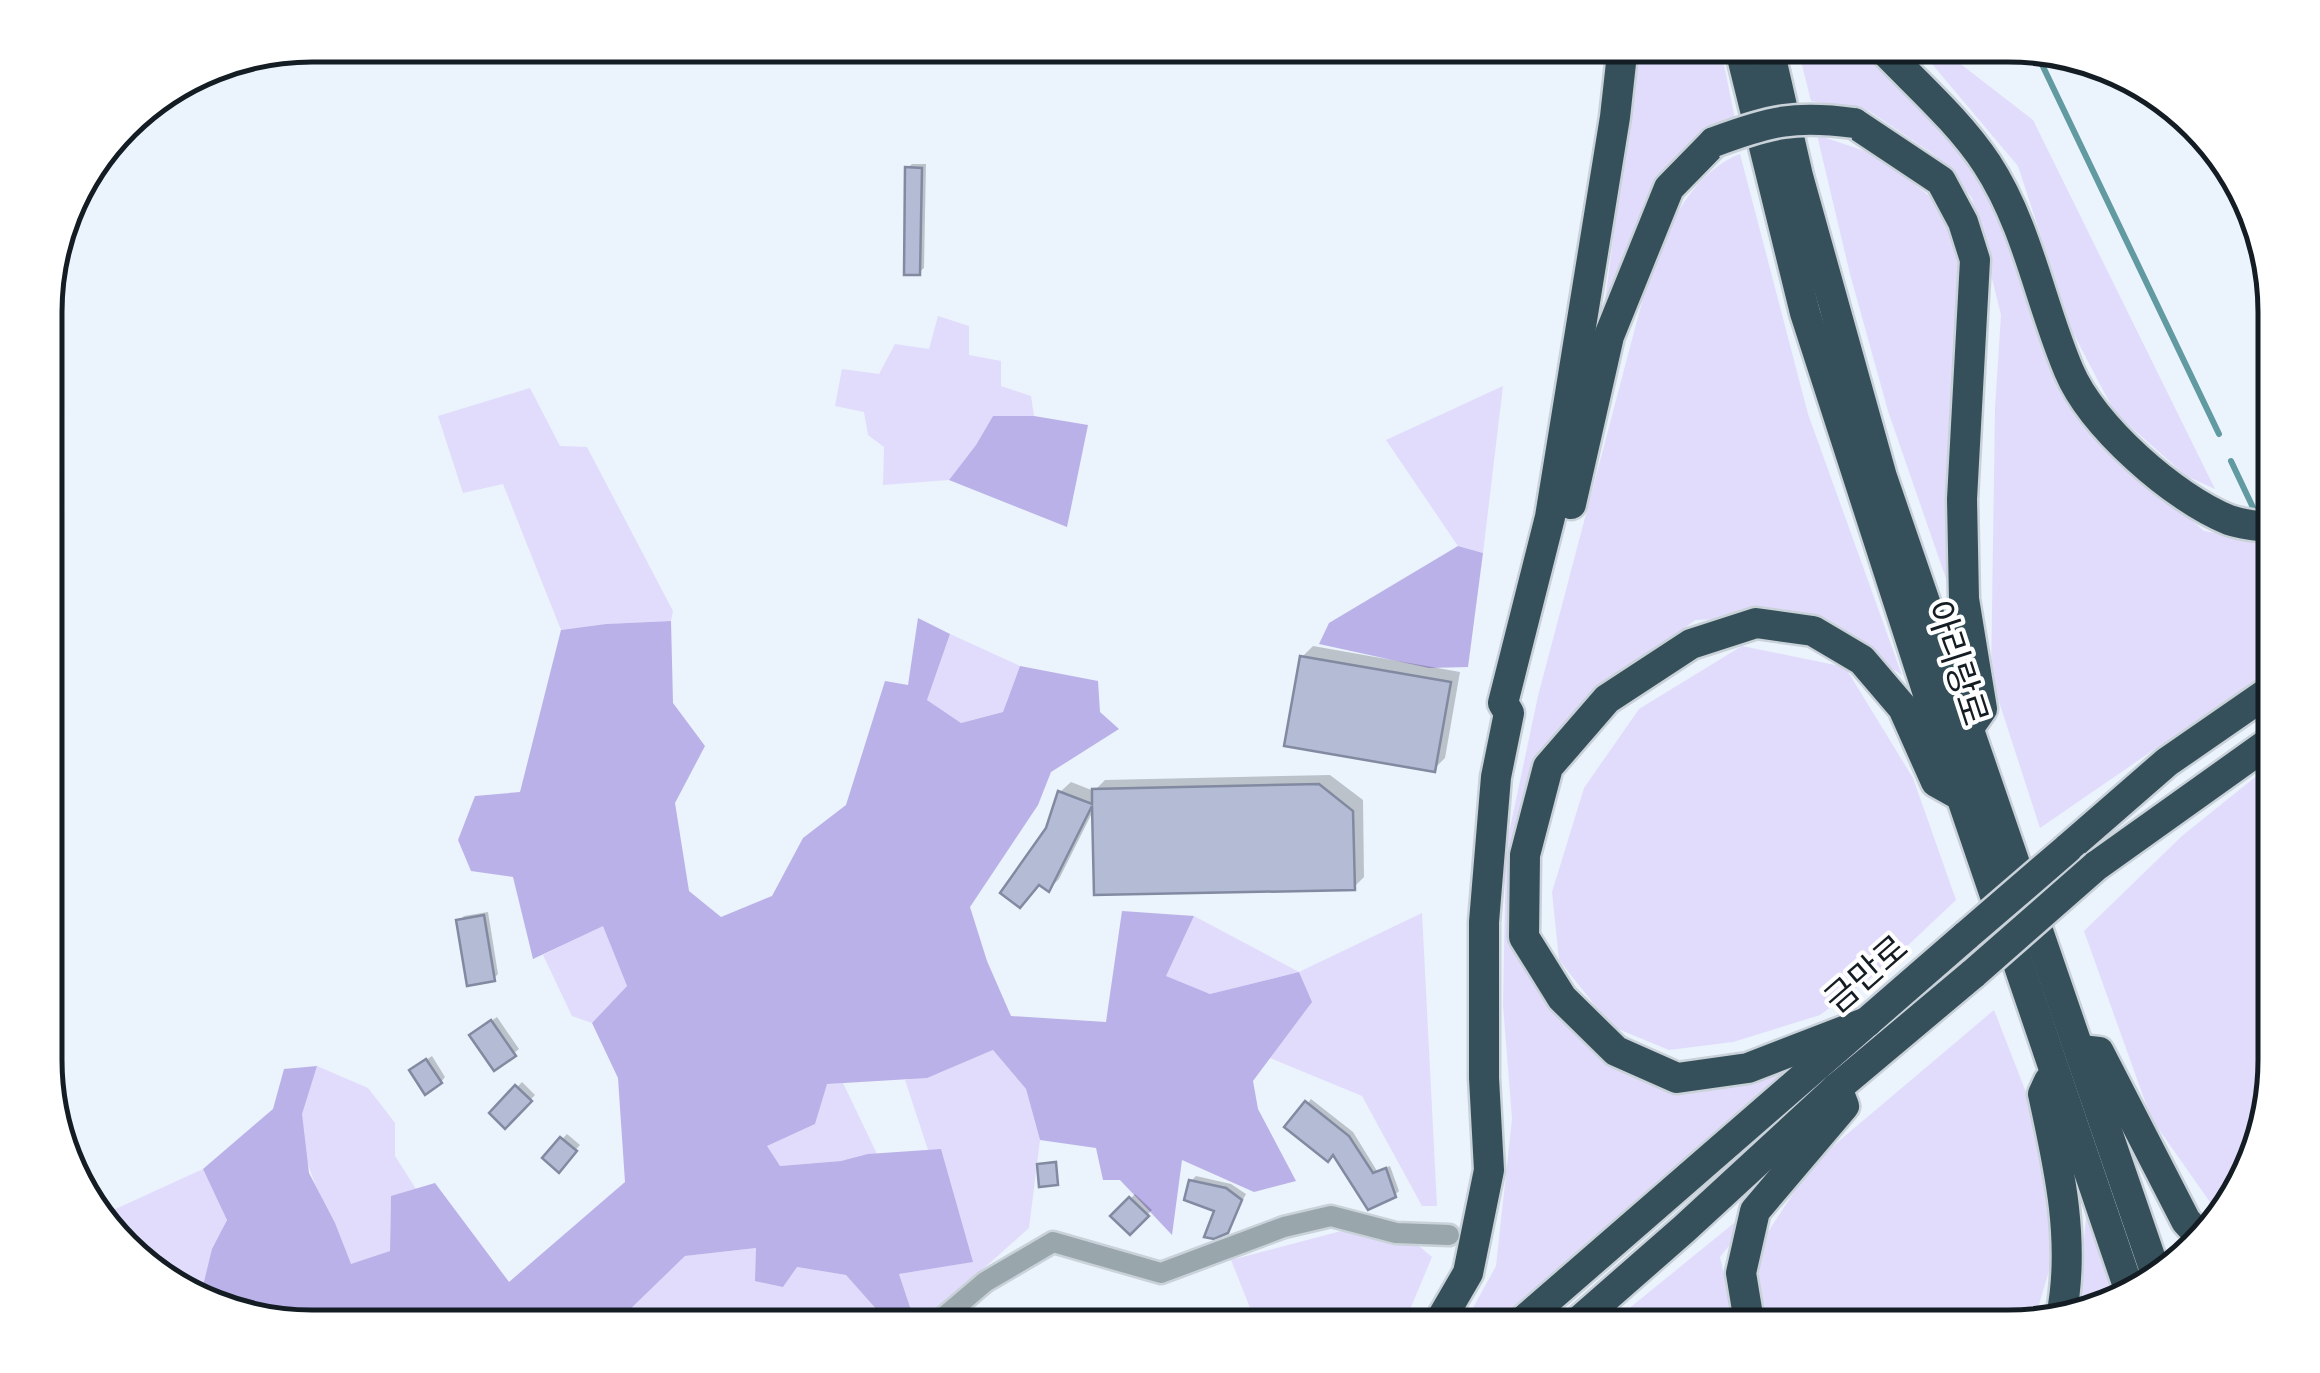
<svg xmlns="http://www.w3.org/2000/svg" width="2320" height="1373" viewBox="0 0 2320 1373" font-family="Lato,'Noto Sans KR',sans-serif">
	<rect width="100%" height="100%" fill="#ebf3fc"/>
	<g fill="#e1dcfc">
		<path d="M1638 45H1720L1735 119 1665 172 1601 332Z"/>
		<path d="M1797 45H1861L1971 159 1996 204 2081 421 2204 531 2274 543V667L2040 828 1991 677 1995 408 2001 315 1972 198 1936 156 1869 111 1811 101Z"/>
		<path d="M1930 45H1936L2033 120 2215 489 2186 476 2115 413 2072 331 2018 166 1932 64Z"/>
		<path d="M1817 135 1877 155 1937 202 1961 264 1952 596 1888 411 1850 274Z"/>
		<path d="M1740 154 1808 414 1902 675 1806 615 1695 620 1570 718 1531 782 1513 897 1528 974 1598 1056 1661 1084 1802 1063 1490 1328H1462L1496 1266 1512 1119 1503 1005 1506 847 1538 696 1648 279C1664 232 1691 173 1740 154Z"/>
		<path d="M938 316 969 326V355L1001 361V386L1031 396 1034 416H993L976 445 949 480 883 485 884 447 868 435 864 412 835 406 842 369 879 374 895 344 929 349Z"/>
		<path d="M1503 386 1483 553 1458 546 1386 440Z"/>
		<path d="M530 388 560 446 587 447 673 611 671 621 606 624 561 630 503 484 463 493 438 416Z"/>
		<path d="M950 634 1020 666 1003 712 961 723 927 700Z"/>
		<path d="M1742 646 1845 667 1913 778 1956 900 1885 967 1820 1015 1733 1042 1669 1050 1611 1026 1559 960 1552 892 1584 788 1639 709Z"/>
		<path d="M2274 762V1078L2239 1195 2219 1215 2151 1118 2084 931 2182 836Z"/>
		<path d="M1422 913 1437 1206H1422L1362 1096 1270 1058 1311 1002 1299 972 1210 994 1165 976 1194 916 1299 972Z"/>
		<path d="M603 925 627 986 592 1023 572 1016 543 955Z"/>
		<path d="M1994 1010 2038 1123 2053 1257 2033 1325 1768 1328 1756 1293 1764 1238 1813 1163Z"/>
		<path d="M993 1050 1026 1089 1040 1140 1029 1228 917 1328 899 1274 972 1262 941 1150H928L905 1080 939 1073Z"/>
		<path d="M317 1066 368 1088 395 1123V1156L416 1189 391 1197 390 1251 351 1265C334 1220 294 1158 302 1111 305 1096 312 1081 317 1066Z"/>
		<path d="M843 1083 877 1154 841 1161 780 1166 766 1146 815 1124 826 1084Z"/>
		<path d="M203 1169 227 1219 211 1255 200 1298 178 1292 98 1217Z"/>
		<path d="M1771 1193 1720 1257 1736 1328H1605Z"/>
		<path d="M2087 1208 2117 1299 2077 1312Z"/>
		<path d="M1345 1230 1419 1246 1432 1257 1406 1319 1398 1328H1258L1231 1260Z"/>
		<path d="M757 1248 797 1267 846 1275 893 1328H856L838 1318 807 1309 806 1328H638L622 1316 685 1256Z"/>
	</g>
	<g fill="#bab1e8">
		<path d="M993 416H1034L1088 425 1067 527 949 480 976 445Z"/>
		<path d="M1458 546 1483 553 1468 667 1429 668 1319 644 1329 623Z"/>
		<path d="M918 618 950 634 927 700 961 723 1003 712 1020 666 1098 681 1100 712 1119 729 1051 772 1038 805 970 907 987 961 1011 1016 1106 1022 1122 911 1194 916 1166 976 1210 994 1299 972 1312 1002 1253 1081 1258 1109 1296 1181 1254 1192 1182 1160 1172 1235 1120 1180H1103L1096 1148 1040 1140 1026 1089 993 1050 927 1078 827 1084 815 1124 767 1146 780 1166 841 1161 868 1154 941 1149 973 1262 899 1274 917 1328H893L846 1275 797 1267 783 1287 755 1281 756 1248 685 1256 623 1316 638 1328H312L200 1298 212 1249 227 1220 203 1169 273 1109 284 1069 317 1066 302 1114 309 1173 335 1223 351 1264 390 1251 391 1196 435 1183 509 1282 625 1182 618 1078 592 1023 627 986 603 926 533 959 513 877 471 871 458 840 475 796 520 792 561 630 606 624 671 621 673 703 705 746 675 803 689 891 721 917 772 896 803 838 846 805 885 681 908 685Z"/>
	</g>
	<g fill="#0003">
		<path d="M912 164H926L924 268 919 272 907 168Z"/>
		<path d="M1313 646 1460 672 1445 758 1434 769 1302 657Z"/>
		<path d="M1330 775 1363 800 1364 877 1354 887 1095 807 1059 879 1049 889 1048 829 1060 792 1071 782 1094 791 1105 780Z"/>
		<path d="M488 912 498 974 493 979 459 921 464 916Z"/>
		<path d="M497 1017 519 1049 495 1068 477 1031Z"/>
		<path d="M432 1056 445 1077 441 1082 417 1066Z"/>
		<path d="M522 1082 535 1095 505 1126 492 1113Z"/>
		<path d="M1311 1099 1353 1132 1377 1171 1390 1166 1399 1191 1395 1195 1334 1151 1288 1127Z"/>
		<path d="M567 1134 580 1145 558 1169 545 1158Z"/>
		<path d="M1196 1176 1231 1184 1246 1194 1226 1231 1218 1209 1191 1181Z"/>
		<path d="M1135 1194 1152 1210 1130 1232 1114 1216Z"/>
	</g>
	<g fill="none" stroke-linecap="round" stroke-linejoin="round">
		<g stroke="#619aa1" stroke-width="6">
			<path d="M2036 52 2219 434"/>
			<path d="M2231 461 2257 516"/>
			<path d="M2266 536 2274 553"/>
		</g>
	</g>
	<g fill="#b3bcd4" stroke="#818aa1" stroke-width="2.5">
		<path d="M905 167 922 168 920 275H904Z"/>
		<path d="M1300 656 1451 682 1435 772 1284 746Z"/>
		<path d="M1319 784 1353 811 1355 890 1094 895 1092 806 1049 892 1039 885 1020 908 1000 893 1046 828 1058 791 1092 804V789Z"/>
		<path d="M484 915 495 981 467 986 456 920Z"/>
		<path d="M491 1020 516 1056 494 1071 469 1035Z"/>
		<path d="M426 1059 442 1083 425 1095 409 1070Z"/>
		<path d="M515 1085 532 1101 505 1129 489 1113Z"/>
		<path d="M1305 1101 1349 1136 1373 1173 1386 1168 1396 1197 1368 1210 1333 1155 1328 1162 1284 1127Z"/>
		<path d="M560 1137 577 1151 559 1173 542 1158Z"/>
		<path d="M1056 1162 1058 1185 1039 1187 1037 1164Z"/>
		<path d="M1189 1180 1226 1188 1242 1200 1228 1233 1214 1239 1204 1237 1214 1211 1184 1200Z"/>
		<path d="M1129 1197 1149 1216 1130 1235 1110 1216Z"/>
	</g>
	<g fill="none" stroke-linecap="round" stroke-linejoin="round">
		<g stroke="#c9d1d9" stroke-width="25">
			<path id="street" d="M931 1328 985 1282 1053 1242 1161 1273 1284 1227 1331 1216 1396 1233 1449 1235"/>
		</g>
		<g stroke="#c9d1d9" stroke-width="35">
			<g id="highway">
				<path d="M1739 45 1805 313 1961 796 2131 1295"/>
				<path d="M1768 45 1798 176 1882 477 2157 1277"/>
				<path d="M1879 45C1915 83 1959 121 1987 164 2028 227 2040 303 2069 371 2092 426 2174 498 2229 520 2243 525 2260 526 2274 528"/>
				<path d="M1854 123 1941 181 1963 222 1975 260 1962 499 1964 599 1982 709 1968 729"/>
				<path d="M1571 504 1609 336 1669 188 1714 142"/>
				<path d="M2067 849 2167 762 2274 688"/>
				<path d="M2096 866 2274 739"/>
				<path d="M1867 1022 1748 1068 1677 1078 1616 1051 1562 998 1524 937 1525 855 1548 767 1607 699 1691 644 1756 623 1813 631 1862 660 1903 708 1936 782 1961 796"/>
				<path d="M2081 1050 2099 1052 2186 1221 2199 1235"/>
				<path d="M2049 1081 2043 1094C2059 1167 2076 1242 2061 1317"/>
				<path d="M1436 1328 1468 1273 1489 1170 1484 1078V922L1496 777 1509 713 1503 703 1550 517 1615 117 1623 45"/>
				<path d="M1515 1328 1967 935"/>
				<path d="M1571 1328 1684 1229 1837 1088 1974 973"/>
				<path d="M1750 1328 1741 1273 1755 1211 1844 1106 1837 1088"/>
			</g>
		</g>
		<use href="#street" stroke="#99a6ab" stroke-width="20"/>
		<use href="#highway" stroke="#36505b" stroke-width="30"/>
		<g stroke="#c9d1d9" stroke-width="35" stroke-linecap="butt">
			<g id="highway-bridge">
				<path d="M1714 142C1770 121 1795 115 1854 123"/>
				<path d="M1967 935 2067 849"/>
				<path d="M1974 973 2096 866"/>
			</g>
		</g>
		<use href="#highway-bridge" stroke="#36505b" stroke-width="30"/>
	</g>
	<g text-anchor="middle" stroke-width="8" stroke-linejoin="round" paint-order="stroke">
		<g font-size="35" fill="#151d24" stroke="#fff">
			<text transform="translate(1957 663) rotate(72)" y="12">아리랑로</text>
			<text transform="translate(1866 974) rotate(-41)" y="12">금만로</text>
		</g>
	</g>
	<path d="M0 0H2320V1373H0ZM312 62H2008A250 250 0 0 1 2258 312V1060A250 250 0 0 1 2008 1310H312A250 250 0 0 1 62 1060V312A250 250 0 0 1 312 62Z" fill="#fff" fill-rule="evenodd"/>
	<path fill="none" stroke="#151d24" stroke-width="5" d="M312 62H2008A250 250 0 0 1 2258 312V1060A250 250 0 0 1 2008 1310H312A250 250 0 0 1 62 1060V312A250 250 0 0 1 312 62Z"/>
</svg>
